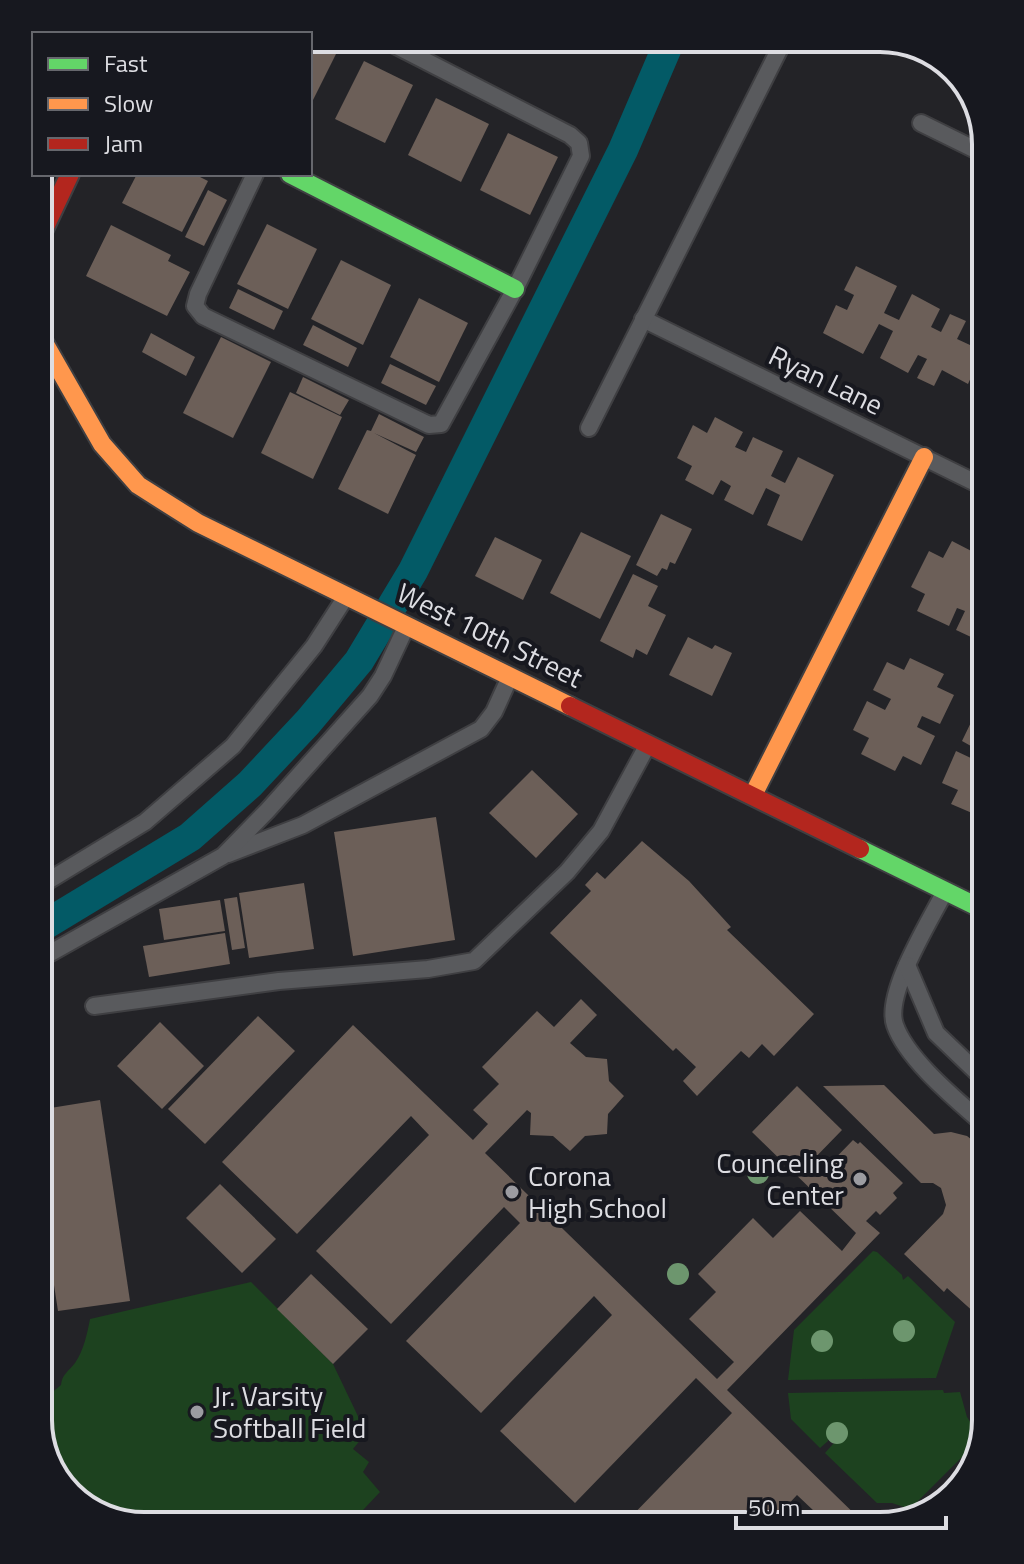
<svg xmlns="http://www.w3.org/2000/svg" width="1024" height="1564" viewBox="0 0 1024 1564" font-family="'Titillium Web',sans-serif">
	<rect width="100%" height="100%" fill="#232327"/>
	<g fill="#1d421f">
		<path d="M873 1251 877 1252 902 1275 903 1280 908 1276 955 1322 936 1378 788 1380 794 1330Z"/>
		<path d="M251 1282 333 1364 366 1433 353 1449 369 1462 363 1472 380 1492 348 1526H138L85 1508 49 1467 38 1420V1404L61 1385C62 1374 69 1371 75 1363 84 1350 87 1334 90 1319Z"/>
		<path d="M943 1390 944 1393 960 1392 967 1417 981 1438 910 1509 892 1503H877L825 1453 833 1444 844 1441 847 1433 844 1426C830 1422 828 1429 828 1441L820 1448 791 1419 788 1393Z"/>
	</g>
	<g fill="none" stroke-linecap="round" stroke-linejoin="round">
		<path stroke="#035a66" stroke-width="30" d="M38 929 190 837 250 784 308 722 359 661 413 571 623 150 671 38"/>
	</g>
	<g fill="#6c5f58">
		<path d="M310 38H317L339 48 310 106Z"/>
		<path d="M364 61 413 85 385 143 335 119Z"/>
		<path d="M436 98 489 124 461 182 408 155Z"/>
		<path d="M508 133 558 157 530 215 480 190Z"/>
		<path d="M137 174H194L208 181 182 232 122 203Z"/>
		<path d="M208 190 227 200 204 246 185 237Z"/>
		<path d="M267 224 317 249 288 309 237 284Z"/>
		<path d="M111 225 171 255 168 261 190 272 167 316 86 276Z"/>
		<path d="M341 260 391 285 363 345 311 319Z"/>
		<path d="M856 266 897 286 884 313 899 320 912 294 940 309 931 327 941 332 950 314 966 321 957 339 983 351 968 384 942 370 934 386 917 378 927 359 918 355 908 373 880 358 893 331 879 324 863 354 823 333 836 305 847 310 854 295 844 290Z"/>
		<path d="M238 289 283 311 274 330 229 308Z"/>
		<path d="M419 298 468 323 439 382 390 357Z"/>
		<path d="M313 325 357 348 348 367 303 345Z"/>
		<path d="M151 333 195 357 186 376 142 352Z"/>
		<path d="M221 337 271 362 233 438 183 413Z"/>
		<path d="M390 364 436 386 426 405 381 383Z"/>
		<path d="M303 377 349 400 340 415 296 393Z"/>
		<path d="M290 392 342 417 313 479 261 453Z"/>
		<path d="M379 414 424 437 416 452 374 433 416 455 388 514 338 489 367 430 371 431Z"/>
		<path d="M715 417 743 432 735 447 746 452 753 437 783 451 771 476 785 483 798 457 834 475 802 541 767 525 780 495 766 488 753 515 724 500 731 486 721 480 713 495 685 480 692 466 677 458 693 425 707 433Z"/>
		<path d="M661 514 692 529 675 564 670 562 667 570 662 568 657 576 636 565Z"/>
		<path d="M581 532 631 556 600 619 550 593Z"/>
		<path d="M495 537 542 560 523 600 475 576Z"/>
		<path d="M952 541 983 557 975 573 982 577 986 570V644L956 630 965 611 957 608 949 626 917 611 925 594 911 587 929 551 943 558Z"/>
		<path d="M633 574 658 586 648 606 666 615 647 655 636 649 633 658 600 641Z"/>
		<path d="M688 637 712 649 715 645 732 653 712 696 669 675Z"/>
		<path d="M910 658 944 674 937 687 954 695 940 724 922 716 917 727 935 736 921 765 903 756 895 771 861 754 869 738 853 730 867 701 885 710 891 699 873 690 887 662 904 670Z"/>
		<path d="M976 712 986 717V819L951 804 958 790 942 783 956 751 973 759 978 750 962 741Z"/>
		<path d="M532 770 578 814 536 858 489 813Z"/>
		<path d="M436 817 455 940 353 956 334 832Z"/>
		<path d="M642 841 689 881 731 927 727 930 814 1014 774 1056 762 1044 749 1058 741 1051 697 1096 683 1081 696 1067 676 1048 673 1051 550 933 591 891 585 885 597 872 605 879Z"/>
		<path d="M304 883 314 949 249 958 239 893Z"/>
		<path d="M237 897 245 948 232 950 224 899Z"/>
		<path d="M220 900 225 931 164 940 159 909Z"/>
		<path d="M225 933 230 964 149 977 143 946Z"/>
		<path d="M581 999 597 1015 570 1043 586 1057 607 1059 609 1081 624 1096 608 1114 607 1134 585 1136 570 1151 553 1136 530 1135 531 1113 527 1110 485 1153 717 1379 734 1362 689 1319 716 1292 698 1274 753 1218 773 1238 800 1211 842 1251 856 1233 752 1132 797 1086 842 1130 807 1166 818 1176 853 1140 858 1144 860 1142 903 1183 893 1193 897 1198 880 1215 876 1211 866 1221 880 1233 727 1390 867 1526H801L815 1512 797 1495 768 1526H622L732 1413 696 1378 575 1503 500 1431 612 1315 594 1296 481 1413 406 1341 520 1223 504 1207 391 1324 316 1251 429 1135 411 1116 297 1234 222 1162 353 1025 473 1140 488 1124 473 1110 499 1084 482 1067 537 1011 554 1027Z"/>
		<path d="M258 1016 295 1051 205 1144 168 1109Z"/>
		<path d="M160 1022 204 1066 162 1109 117 1066Z"/>
		<path d="M884 1085 934 1134 951 1132 967 1136 986 1151V1323L947 1288 944 1292 904 1254 943 1214 946 1205 941 1188 933 1183H921L823 1086Z"/>
		<path d="M100 1100 130 1301 58 1311 38 1181V1110Z"/>
		<path d="M220 1184 276 1239 242 1273 186 1218Z"/>
		<path d="M311 1274 368 1329 333 1364 277 1309Z"/>
		<path d="M38 1332 48 1385 38 1386Z"/>
		<path d="M973 1465 968 1479 929 1514 927 1512Z"/>
	</g>
	<g fill="none" stroke-linecap="round" stroke-linejoin="round">
		<g stroke="#3f3f42" stroke-width="20">
			<g id="lane">
				<path d="M921 123 986 155"/>
				<path d="M255 174 198 294 195 306 203 316 429 425 441 424 515 289 581 156 579 143 570 135 381 38"/>
				<path d="M643 319 986 488"/>
				<path d="M589 428 785 38"/>
				<path d="M228 854 303 825 481 729 494 712 509 679"/>
				<path d="M38 887 145 822 233 746 314 646 345 598"/>
				<path d="M944 893C930 921 884 994 895 1025 907 1060 958 1101 986 1126"/>
				<path d="M38 960 223 856 267 811 370 696 383 676 406 627"/>
				<path d="M907 965 936 1033 986 1081"/>
				<path d="M94 1006 279 981 428 969 474 961 567 872 601 831 647 746"/>
			</g>
		</g>
		<g stroke="#3f3f42" stroke-width="22">
			<g id="fast">
				<path d="M290 174 515 289"/>
				<path d="M860 849 986 911"/>
			</g>
		</g>
		<g stroke="#3f3f42" stroke-width="22">
			<g id="slow">
				<path d="M38 332 102 444 138 485 198 523 570 706"/>
				<path d="M753 795 924 457"/>
			</g>
		</g>
		<g stroke="#3f3f42" stroke-width="22">
			<g id="jam">
				<path d="M38 242 70 174"/>
				<path d="M570 706 860 849"/>
			</g>
		</g>
		<use href="#lane" stroke="#595a5d" stroke-width="16"/>
		<use href="#fast" stroke="#63d668" stroke-width="18"/>
		<use href="#slow" stroke="#ff974d" stroke-width="18"/>
		<use href="#jam" stroke="#b3261e" stroke-width="18"/>
	</g>
	<g fill="#6d966e">
		<circle cx="758" cy="1173" r="11"/>
		<circle cx="678" cy="1274" r="11"/>
		<circle cx="904" cy="1331" r="11"/>
		<circle cx="822" cy="1341" r="11"/>
		<circle cx="837" cy="1433" r="11"/>
	</g>
	<g fill="#9c9ca1" stroke="#17181f" stroke-width="3">
		<circle cx="860" cy="1179" r="8"/>
		<circle cx="512" cy="1192" r="8"/>
		<circle cx="197" cy="1412" r="8"/>
	</g>
	<g text-anchor="middle" stroke-width="8" stroke-linejoin="round" paint-order="stroke">
		<g font-size="28" fill="#dddde2" stroke="#17181f">
			<text transform="translate(826 380) rotate(26)" y="10">Ryan Lane</text>
			<text transform="translate(490 635) rotate(26)" y="10">West 10th Street</text>
		</g>
		<g font-size="28" fill="#dddde2" stroke="#17181f" text-anchor="start">
			<text x="844" y="1173" text-anchor="end">Counceling<tspan x="844" dy="32">Center</tspan></text>
			<text x="528" y="1186">Corona<tspan x="528" dy="32">High School</tspan></text>
			<text x="213" y="1406">Jr. Varsity<tspan x="213" dy="32">Softball Field</tspan></text>
		</g>
	</g>
	<path d="M0 0H1024V1564H0ZM144 52H880A92 92 0 0 1 972 144V1420A92 92 0 0 1 880 1512H144A92 92 0 0 1 52 1420V144A92 92 0 0 1 144 52Z" fill="#17181f" fill-rule="evenodd"/>
	<path fill="none" stroke="#dddde2" stroke-width="4" d="M144 52H880A92 92 0 0 1 972 144V1420A92 92 0 0 1 880 1512H144A92 92 0 0 1 52 1420V144A92 92 0 0 1 144 52Z"/>
	<rect x="32" y="32" width="280" height="144" fill="#17181f" stroke="#66676d" stroke-width="2"/>
	<rect x="48" y="58" width="40" height="12" fill="#63d668" stroke="#66676d" stroke-width="2"/>
	<text x="104" y="72" font-size="24" fill="#dddde2">Fast</text>
	<rect x="48" y="98" width="40" height="12" fill="#ff974d" stroke="#66676d" stroke-width="2"/>
	<text x="104" y="112" font-size="24" fill="#dddde2">Slow</text>
	<rect x="48" y="138" width="40" height="12" fill="#b3261e" stroke="#66676d" stroke-width="2"/>
	<text x="104" y="152" font-size="24" fill="#dddde2">Jam</text>
	<path d="M736 1516v12h210v-12" fill="none" stroke="#dddde2" stroke-width="4"/>
	<text x="748" y="1516" font-size="24" fill="#dddde2" stroke="#17181f" stroke-width="6" paint-order="stroke">50 m</text>
</svg>
